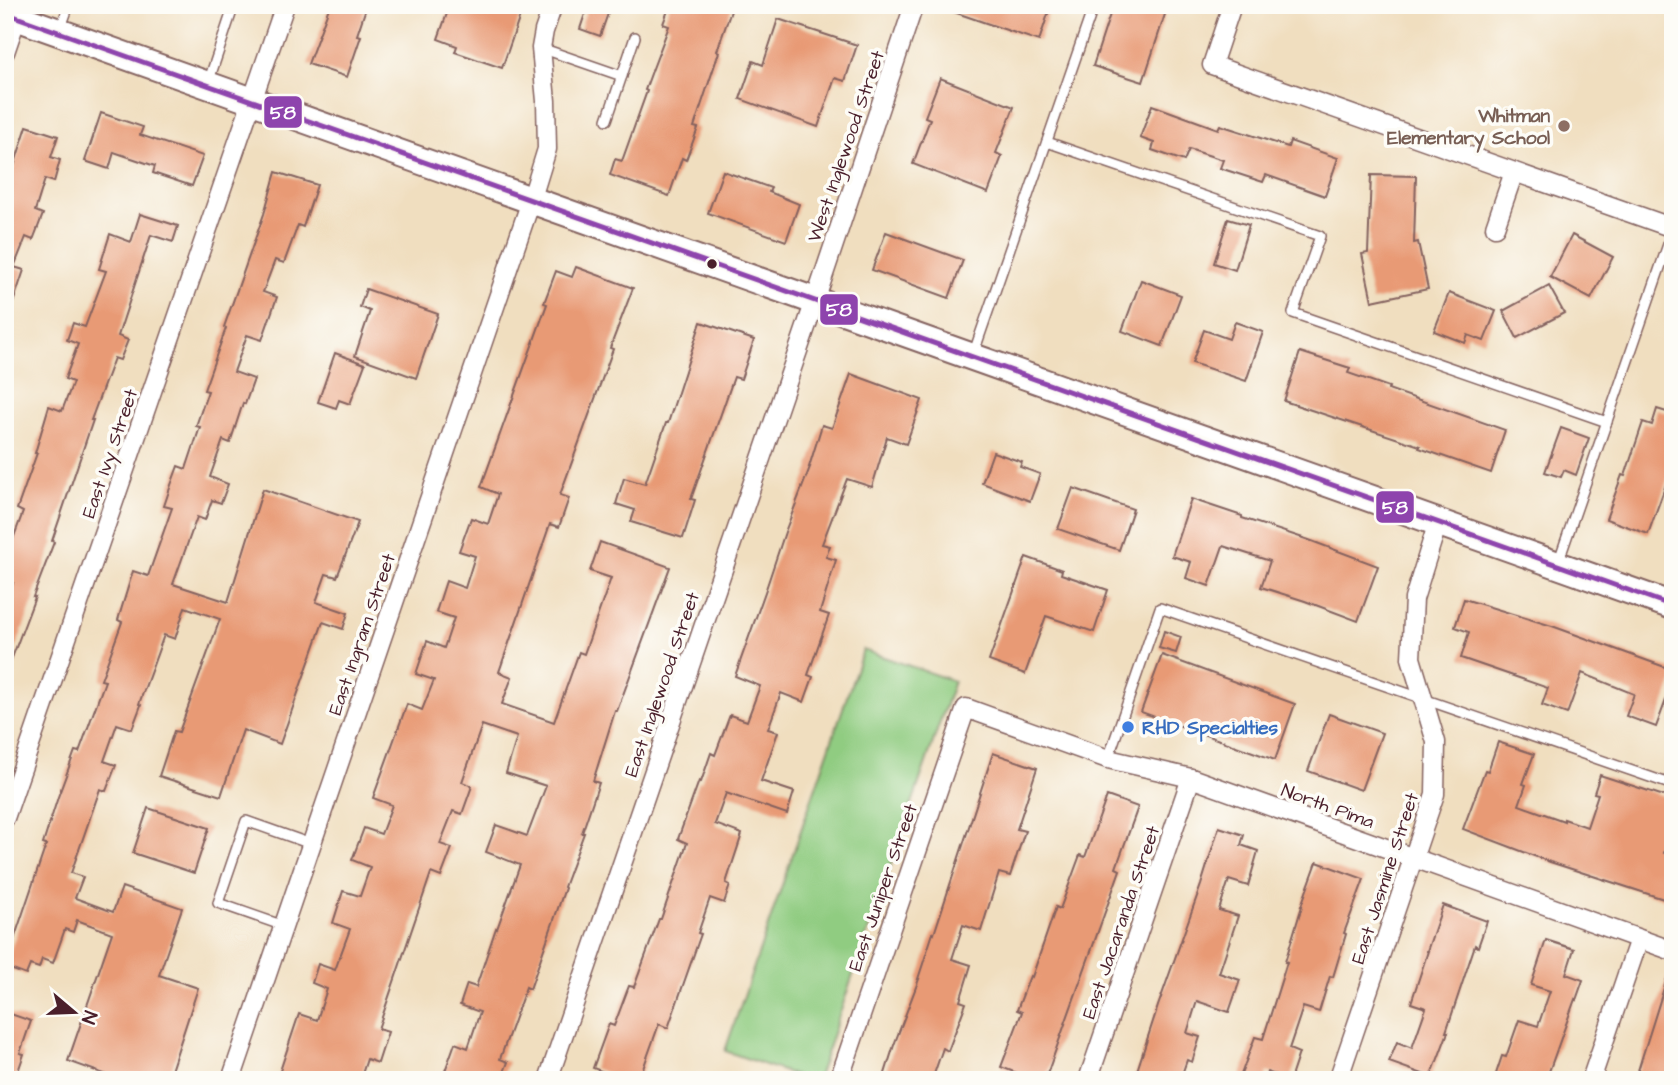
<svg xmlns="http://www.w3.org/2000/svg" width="1678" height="1085" viewBox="0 0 1678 1085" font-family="'Architects Daughter',sans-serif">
	<rect width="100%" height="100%" fill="#fdfcf7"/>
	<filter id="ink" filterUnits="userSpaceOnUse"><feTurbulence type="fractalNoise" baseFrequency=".0143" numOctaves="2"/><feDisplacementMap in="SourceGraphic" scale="14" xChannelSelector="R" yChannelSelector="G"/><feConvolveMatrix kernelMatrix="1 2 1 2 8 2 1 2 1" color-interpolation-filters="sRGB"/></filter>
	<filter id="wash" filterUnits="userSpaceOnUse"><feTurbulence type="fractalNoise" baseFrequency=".00686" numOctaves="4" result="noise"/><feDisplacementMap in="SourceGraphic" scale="28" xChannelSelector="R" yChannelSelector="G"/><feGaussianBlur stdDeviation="1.57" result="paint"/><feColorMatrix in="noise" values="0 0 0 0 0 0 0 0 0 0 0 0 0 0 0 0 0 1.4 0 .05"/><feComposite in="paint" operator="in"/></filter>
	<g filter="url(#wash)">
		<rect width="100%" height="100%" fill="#f0debf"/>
		<path fill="#90cc81" stroke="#6d7656" stroke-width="2" d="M863 650 954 681 817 1080H808L725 1051Z"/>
		<g id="blocks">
			<g fill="#e89a75">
				<path d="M330 5H367L357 35 361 36 347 77 308 64Z"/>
				<path d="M450 5H491L520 16 502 68 455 52 457 46 438 39Z"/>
				<path d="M588 5H611L600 36 580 29Z"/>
				<path d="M670 5H733L717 51 719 52 694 127 698 128 686 160 682 158 669 196 610 175 615 159 622 161 647 91 645 90 652 71 669 26 663 24Z"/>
				<path d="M942 5H1051L1039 41 942 8Z"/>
				<path d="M1113 5H1168L1143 82 1093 66Z"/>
				<path d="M778 19 857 45 845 81 835 78 818 127 740 99 753 61 763 65Z"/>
				<path d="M940 78 1014 107 996 153 1002 156 988 193 913 164 930 119 925 117Z"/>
				<path d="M1152 105 1218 129 1220 125 1288 147 1290 141 1338 158 1325 196 1266 175 1263 182 1220 168 1223 160 1189 149 1184 161 1152 150 1154 143 1140 138Z"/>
				<path d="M101 113 143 127 140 135 203 156 192 186 153 173 155 166 114 152 109 169 85 161Z"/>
				<path d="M27 126 58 136 51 157 60 160 54 182 45 179 35 211 43 214 33 240 26 237 14 267 24 270 8 318H5V194Z"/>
				<path d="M723 171 771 188 769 192 799 204 786 241 708 213Z"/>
				<path d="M276 172 317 185 303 227 298 225 284 263 275 260 263 292 277 297 262 340 247 335 234 372 254 379 245 404 243 403 230 443 223 440 210 477 228 484 221 503 212 500 205 520 197 517 173 584 228 602 263 489 358 522 337 577 326 574 316 602 348 613 343 629 323 622 280 744 243 730 221 796 159 776 174 731 179 732 220 619 185 607 175 639 164 635 139 704 141 705 132 729 117 724 104 761 116 765 106 791 100 789 71 873 83 877 75 898 113 912 122 887 182 908 159 975 198 988 168 1080H121L68 1061 112 933 77 920 73 932 65 929 53 963 42 959 39 968 30 965 26 975 5 967V966L46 845 43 844 58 797 75 751 79 752 105 681 101 680 122 622 118 620 133 571 148 576 172 508 164 506 171 485 178 466 186 469 200 427 196 426 208 391 204 390 226 328 224 327 264 214Z"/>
				<path d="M1371 175 1416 176 1414 243 1418 242 1428 289 1372 301 1362 254 1368 253Z"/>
				<path d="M140 214 178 226 173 242 151 235 118 336 128 340 120 360 114 358 91 420H93L52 541 54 542 33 597H35L7 671H5V603L13 583 5 580V561L23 512 17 509 37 453H35L49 406 62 411 73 382 65 379 78 344 67 340 73 323 85 327 106 271 99 269 110 234 131 242Z"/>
				<path d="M1228 219 1249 225 1235 270 1214 263Z"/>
				<path d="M886 232 963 260 949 298 872 270Z"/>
				<path d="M1572 235 1613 257 1591 299 1550 277Z"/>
				<path d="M576 267 633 288 610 348 613 349 560 495 569 498 559 527 550 524 499 672 512 677 502 704 554 722 579 652 584 654 611 578 590 571 600 542 670 567 617 711H615L593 781 599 783 582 833H584L564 887 565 888 530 989 526 987 500 1059 508 1062 501 1080H461L444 1074 455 1043 468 1048 480 1012 460 1005 467 984 476 987 496 928 497 929 520 865 486 852 496 825 527 836 546 786 506 773 517 737 482 725 462 782 472 786 462 814 453 811 440 844 452 848 441 877 431 873 378 1029 388 1032 378 1063 367 1059 360 1080H277L299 1014 317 1020 327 989 312 983 318 964 335 970 350 929 333 923 343 891 360 896 370 867 352 860 364 828 381 834 392 805 373 798 407 704 422 710 434 680 416 674 427 641 444 648 454 618 436 612 446 581 465 588 475 556 459 551 471 518 488 524 498 494 481 487 547 304 544 303 556 271 572 277Z"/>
				<path d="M1141 280 1181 295 1162 346 1122 331Z"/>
				<path d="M1549 286 1564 313 1517 338 1503 311Z"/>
				<path d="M366 289 438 314 416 378 355 356 370 311 360 307Z"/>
				<path d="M1449 293 1496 311 1484 341 1468 335 1465 343 1434 331Z"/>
				<path d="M701 322 754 340 741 379 734 377 691 499 695 500 683 538 631 522 635 510 616 504 624 478 645 484 666 423H668Z"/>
				<path d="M1235 322 1263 332 1246 381 1192 363 1204 330 1229 339Z"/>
				<path d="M1300 352 1350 368 1348 373 1389 387 1388 389 1505 430 1491 473 1419 448 1420 446 1284 401Z"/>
				<path d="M335 353 365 364 350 404 339 400 336 408 318 402Z"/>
				<path d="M851 374 922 400 906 444 887 437 872 487 847 479 822 544 830 546 826 557 836 560 820 612 829 615 808 675 813 677 804 702 781 693 768 729 778 732 761 781 794 792 787 814 726 793 715 824 742 834 726 883 730 885 724 903 710 898 698 933 701 934 668 1028 659 1024 639 1080H625L593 1068 609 1024 614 1026 629 986 634 987 659 919H661L687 843 678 839 699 781 701 782 711 753 715 755 730 715 747 721 760 686 735 676 765 592 785 532 810 467H809L822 425 832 428Z"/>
				<path d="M1657 409 1673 414V465L1648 534 1606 519 1622 475 1625 476 1643 422 1652 425Z"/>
				<path d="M1561 428 1589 438 1576 475 1564 470 1561 477 1545 472Z"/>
				<path d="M993 452 1022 462 1020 467 1040 474 1030 501 982 483Z"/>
				<path d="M1073 488 1133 509 1119 550 1058 529Z"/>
				<path d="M1191 499 1242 516V518L1309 540 1378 566 1358 621 1305 601 1261 587 1270 561 1223 546 1209 586 1186 578 1191 562 1172 556Z"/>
				<path d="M1026 557 1062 570 1061 574 1108 590 1094 632 1046 616 1025 674 989 661Z"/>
				<path d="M1464 599 1552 626 1673 670V681L1656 727 1626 716 1634 694 1582 673 1567 714 1542 705 1548 688 1461 658 1469 632 1455 627Z"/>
				<path d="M1164 631 1181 637 1176 653 1159 648Z"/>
				<path d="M1162 655 1295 704 1275 760 1141 712Z"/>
				<path d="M1329 714 1382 733 1361 790 1308 771Z"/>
				<path d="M1498 742 1534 754 1523 784 1526 785 1519 805 1564 821V819L1587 827 1598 794 1594 793 1600 775 1673 799V828L1664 853 1673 856V902L1550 862 1463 829 1485 770 1488 771Z"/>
				<path d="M993 753 1037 768 1017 829 1025 831 1010 876 999 873 981 931 963 925 952 959 971 965 960 1001 966 1003 948 1051 943 1048 932 1080H883L894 1045 919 979H918L933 933 934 934Z"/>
				<path d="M1107 796 1138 807 1116 868 1120 870 1045 1080H1035L1001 1067 1022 1012 1017 1010 1030 976 1032 977 1056 907 1060 909 1080 855 1085 857Z"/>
				<path d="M148 808 209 828 194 873 133 853Z"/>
				<path d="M1219 827 1244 835 1241 845 1258 851 1248 886 1229 880 1219 910 1238 916 1219 973 1240 980 1229 1012 1197 1001 1187 1033 1200 1037 1192 1062 1187 1060 1180 1080H1134L1158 1006 1201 885Z"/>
				<path d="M1317 862 1364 879 1344 933 1346 934 1333 977 1330 976 1319 1012 1303 1007 1289 1049 1299 1053 1290 1080 1267 1072 1265 1080H1239L1255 1037 1263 1039 1287 962H1285L1302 906H1301Z"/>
				<path d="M1443 905 1487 921 1478 947 1475 945 1446 1032H1448L1431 1077 1389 1062 1397 1042 1412 1048 1426 1008 1411 1003 1428 951H1427Z"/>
				<path d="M1546 940 1574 949 1566 974 1583 980 1576 1000 1575 999 1546 1080H1494L1502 1056 1506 1057 1519 1020 1538 1026 1550 991 1531 985Z"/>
				<path d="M1669 972 1673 973V1080H1635Z"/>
				<path d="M5 1012 31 1021 20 1053 24 1054 15 1080H5Z"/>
			</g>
		</g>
	</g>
	<g filter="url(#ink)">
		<use href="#blocks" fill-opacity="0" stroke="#84625f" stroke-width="2"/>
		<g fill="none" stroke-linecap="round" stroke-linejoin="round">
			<g stroke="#84625f" stroke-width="12">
				<g id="lane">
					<path d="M60 30 69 5"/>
					<path d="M541 48 622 76"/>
					<path d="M208 83 234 5"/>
					<path d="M607 120 635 37"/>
					<path d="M1047 142 1320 236 1293 313 1607 422"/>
					<path d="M973 355 1094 5"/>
					<path d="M1558 563 1673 230"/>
					<path d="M1108 759 1160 608 1673 785"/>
					<path d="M284 926 218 903 246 821 311 844"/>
				</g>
			</g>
			<g stroke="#84625f" stroke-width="21">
				<g id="street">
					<path d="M1232 5 1212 65 1673 228"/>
					<path d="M5 52 17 17"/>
					<path d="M1495 227 1514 172"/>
					<path d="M5 818 285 5"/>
					<path d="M231 1080 531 201 547 149 546 101 541 48 544 31 553 5"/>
					<path d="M548 1080 815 301 914 5"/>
					<path d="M839 1080 966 708 1108 759 1191 778 1673 951"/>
					<path d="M1088 1080 1191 778"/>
					<path d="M1338 1080 1435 794 1436 742 1411 658 1414 599 1438 522"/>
					<path d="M1591 1080 1639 939"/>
				</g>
			</g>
			<g stroke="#84625f" stroke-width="30">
				<path id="secondary" d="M5 13 1673 606"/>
			</g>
			<use href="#lane" stroke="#fff" stroke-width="9"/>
			<use href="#street" stroke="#fff" stroke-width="18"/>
			<use href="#secondary" stroke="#fff" stroke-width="26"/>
			<g stroke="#fdfcf7" stroke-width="10">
				<path id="bus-1" d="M5 13 1673 606"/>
			</g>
			<use href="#bus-1" stroke="#8e44ad" stroke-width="5"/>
		</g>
	</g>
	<circle fill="#8d6e63" stroke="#fdfcf7" stroke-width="2.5" cx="1564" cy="126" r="7"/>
	<circle fill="#4a1f2b" stroke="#fdfcf7" stroke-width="2.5" cx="712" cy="264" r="6"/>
	<circle fill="#3f7fe0" stroke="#fdfcf7" stroke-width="2.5" cx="1128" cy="727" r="7"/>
	<g text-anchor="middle" stroke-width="7" stroke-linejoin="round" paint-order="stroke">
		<g font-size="19" font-weight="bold" fill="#785e54" stroke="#fdfcf7" text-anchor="end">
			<text x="1550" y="122">Whitman<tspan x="1550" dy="22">Elementary School</tspan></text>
		</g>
		<g font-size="19" fill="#4a1f2b" stroke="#fdfcf7">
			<text transform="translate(845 146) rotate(-71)" y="7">West Inglewood Street</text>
			<text transform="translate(109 453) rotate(-71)" y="7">East Ivy Street</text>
			<text transform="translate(361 634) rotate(-71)" y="7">East Ingram Street</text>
			<text transform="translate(661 684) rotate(-71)" y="7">East Inglewood Street</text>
			<text transform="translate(1328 805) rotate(20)" y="7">North Pima</text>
			<text transform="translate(1384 878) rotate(-72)" y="7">East Jasmine Street</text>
			<text transform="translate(882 887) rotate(-71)" y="7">East Juniper Street</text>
			<text transform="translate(1120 922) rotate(-71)" y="7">East Jacaranda Street</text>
		</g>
		<g font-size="19" font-weight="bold" fill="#366cbe" stroke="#fdfcf7" text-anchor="start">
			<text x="1142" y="734">RHD Specialties</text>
		</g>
	</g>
	<g stroke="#fdfcf7" stroke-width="2.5">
		<rect x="263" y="95" width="40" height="34" rx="7" fill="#8e44ad"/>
		<rect x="819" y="293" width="40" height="33" rx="7" fill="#8e44ad"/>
		<rect x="1375" y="490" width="40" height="34" rx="7" fill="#8e44ad"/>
	</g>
	<g font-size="19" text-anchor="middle" font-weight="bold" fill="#fff">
		<text x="283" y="119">58</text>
		<text x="839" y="316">58</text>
		<text x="1395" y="514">58</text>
	</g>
	<rect width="1678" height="1085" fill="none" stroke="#fdfcf7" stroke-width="28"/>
	<g transform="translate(74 1012) rotate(109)" stroke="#fdfcf7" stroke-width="5" paint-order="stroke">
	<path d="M0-5L12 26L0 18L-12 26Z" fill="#4a1f2b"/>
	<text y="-10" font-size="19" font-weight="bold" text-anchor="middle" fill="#4a1f2b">N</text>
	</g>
</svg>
